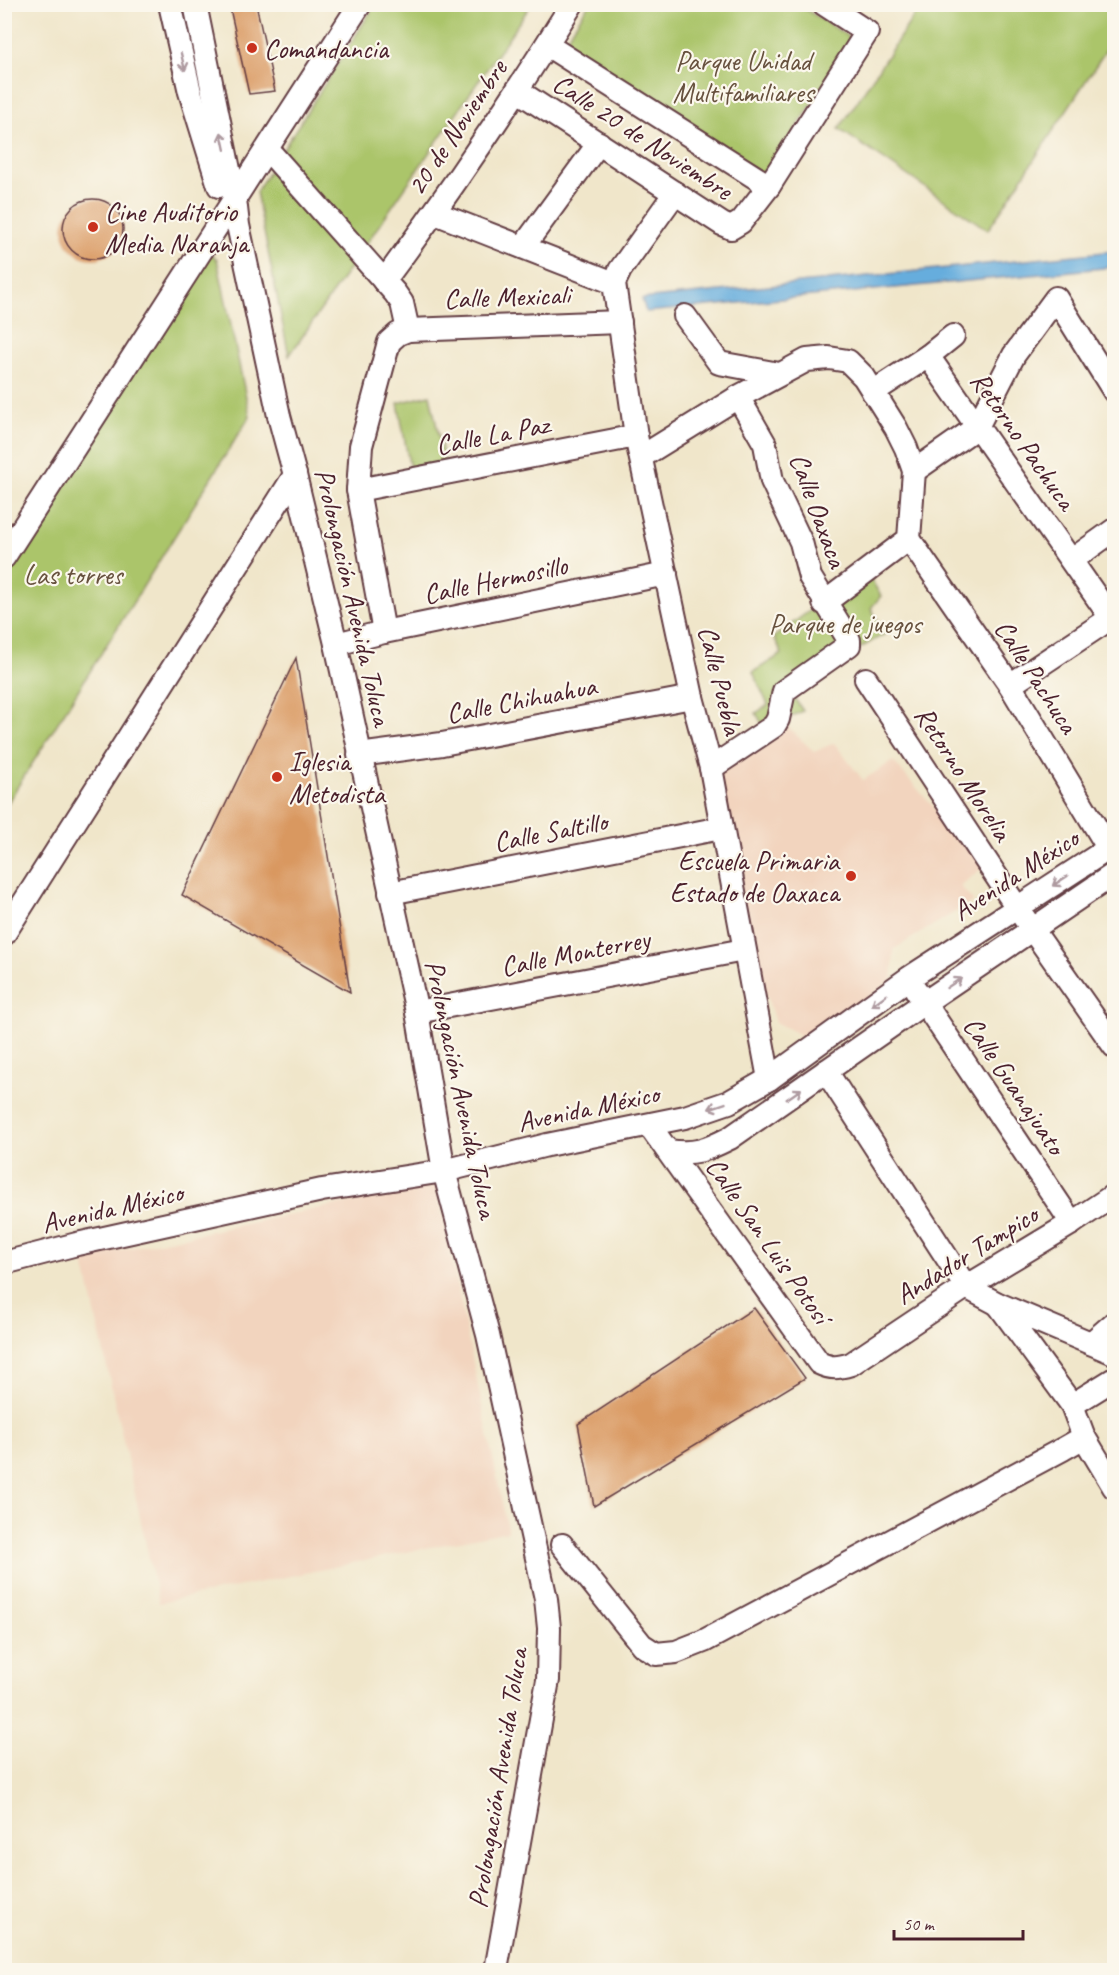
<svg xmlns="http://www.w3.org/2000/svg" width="1119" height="1975" viewBox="0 0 1119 1975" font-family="Caveat,sans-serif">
	<rect width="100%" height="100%" fill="#fbf7ec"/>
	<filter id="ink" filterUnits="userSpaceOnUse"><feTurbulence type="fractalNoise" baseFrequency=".0167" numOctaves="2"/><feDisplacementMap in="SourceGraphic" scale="12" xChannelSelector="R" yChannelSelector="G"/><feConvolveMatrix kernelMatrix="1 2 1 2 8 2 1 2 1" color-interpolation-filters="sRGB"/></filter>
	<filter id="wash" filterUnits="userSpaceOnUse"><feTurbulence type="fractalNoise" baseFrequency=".008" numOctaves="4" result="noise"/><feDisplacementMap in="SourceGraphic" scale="24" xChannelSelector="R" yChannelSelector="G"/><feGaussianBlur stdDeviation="1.35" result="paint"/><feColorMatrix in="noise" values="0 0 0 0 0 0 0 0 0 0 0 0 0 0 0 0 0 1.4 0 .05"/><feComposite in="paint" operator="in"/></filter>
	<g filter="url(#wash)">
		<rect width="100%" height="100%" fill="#f0e6ca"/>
		<g fill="#f2d4be">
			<path d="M786 725 814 752 834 743 863 780 893 761 985 866 960 886 973 901 894 949 892 979 839 1018 804 1037 775 1022 695 759 760 739Z"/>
			<path d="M436 1184 508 1531 159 1603 83 1258Z"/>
		</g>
		<g fill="#abc56b" stroke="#7a724b" stroke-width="1.5">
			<path d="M589 4 799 5 854 40 765 176 562 45Z"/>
			<path d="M375 5H531L289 356 256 192Z"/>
			<path d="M921 5H1114V38L988 230 839 129Z"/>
			<path d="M205 250 217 259 250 416 5 807V559Z"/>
			<path d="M430 395 445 464 410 469 398 403Z"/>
			<path d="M867 573 881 596 871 608 885 634 788 689 803 711 765 729 756 713 768 705 753 672 782 654 774 637 820 603Z"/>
		</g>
		<path fill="#66addd" stroke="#586684" stroke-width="1.5" d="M1114 251V267L646 312 642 299Z"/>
		<g id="blocks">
			<g fill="#d99861">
				<path d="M229 4H256L275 91 249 94Z"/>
				<circle cx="93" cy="229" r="30"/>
				<path d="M296 658 350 992 182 895Z"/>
				<path d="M754 1308 805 1378 594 1506 578 1424Z"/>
			</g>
		</g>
	</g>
	<g filter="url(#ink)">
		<use href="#blocks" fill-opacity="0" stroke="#633d43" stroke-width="1.5"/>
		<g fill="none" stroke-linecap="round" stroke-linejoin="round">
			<g stroke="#633d43" stroke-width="26">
				<g id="minor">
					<path d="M170 4 190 92 219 186"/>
					<path d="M195 4 235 199 238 225 279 416 295 475 336 644 417 1012 444 1171 488 1335 546 1599 549 1628 548 1680 496 1970"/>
					<path d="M547 45 769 186 867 32 824 4"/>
					<path d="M518 91 722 224 731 228 741 222 769 186"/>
					<path d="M268 150 395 293 402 303 408 330"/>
					<path d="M675 193 620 270 614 283 636 436 692 697 711 768 769 1079"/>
					<path d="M435 213 614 283"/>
					<path d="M523 247 599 143"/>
					<path d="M384 281C451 191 513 99 572 4"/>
					<path d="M685 316 719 363 779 374"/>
					<path d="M928 356 1114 622"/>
					<path d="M873 392 928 356 953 336"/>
					<path d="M641 457 738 397 807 360 829 358 848 361 864 377 896 428 906 448 914 471 909 539 824 603"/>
					<path d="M914 471 977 427 1014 355 1056 298 1114 391"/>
					<path d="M358 490 636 436"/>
					<path d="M909 539 1010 685 1109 849"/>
					<path d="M4 557 360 4"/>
					<path d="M1072 560 1114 530"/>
					<path d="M384 632 358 490 361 446 389 342 398 334 408 330 620 322"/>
					<path d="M336 644 384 632 666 574"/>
					<path d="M866 679 1018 909 1114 1046"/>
					<path d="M1010 685 1111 618"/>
					<path d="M359 755 442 744 692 697"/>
					<path d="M711 768 774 726 778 719 784 691 849 645V640L810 577 801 542 772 481 765 444 738 397"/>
					<path d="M390 893 721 828"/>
					<path d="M4 934 295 475"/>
					<path d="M916 990 1072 1223"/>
					<path d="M417 1012 744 950"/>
					<path d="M826 1071 966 1287 998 1304 1114 1353"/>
					<path d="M649 1125 819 1363C831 1369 838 1368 851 1364L966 1287 1072 1223 1114 1195"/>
					<path d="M669 1151C695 1155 706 1150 730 1138L924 1003 1114 874"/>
					<path d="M4 1263 77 1244 322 1190 444 1171 547 1145 685 1117 729 1102 769 1079 909 978 1114 845"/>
					<path d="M1091 1343 1114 1323"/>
					<path d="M1072 1405 1114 1379"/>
					<path d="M1084 1437 1114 1487"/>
					<path d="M562 1545 642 1645 656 1654 676 1652 704 1641 1063 1449 1084 1437 1072 1405 998 1304"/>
				</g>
			</g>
			<use href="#minor" stroke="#fff" stroke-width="22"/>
		</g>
		<defs><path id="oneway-shaft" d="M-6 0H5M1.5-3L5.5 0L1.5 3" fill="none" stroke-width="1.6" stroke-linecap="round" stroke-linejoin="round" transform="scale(1.5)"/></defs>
		<g stroke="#ae9aa0">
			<use href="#oneway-shaft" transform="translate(183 62) rotate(77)"/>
			<use href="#oneway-shaft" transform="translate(223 141) rotate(-102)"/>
			<use href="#oneway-shaft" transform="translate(1060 881) rotate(147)"/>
			<use href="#oneway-shaft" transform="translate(954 983) rotate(-34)"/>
			<use href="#oneway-shaft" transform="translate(879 1000) rotate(144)"/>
			<use href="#oneway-shaft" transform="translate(794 1094) rotate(-35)"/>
			<use href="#oneway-shaft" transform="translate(717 1106) rotate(161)"/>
		</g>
	</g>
	<g fill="#c8321e" stroke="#fbf7ec" stroke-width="2">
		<circle cx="252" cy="48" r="6"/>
		<circle cx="93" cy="227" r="6"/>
		<circle cx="277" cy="777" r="6"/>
		<circle cx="851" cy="876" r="6"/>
	</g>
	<g text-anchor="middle" stroke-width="4.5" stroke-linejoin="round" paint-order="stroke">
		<g font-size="28" fill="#4a1f2b" stroke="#fbf7ec" text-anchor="start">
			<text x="264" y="58">Comandancia</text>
			<text x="105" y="221">Cine Auditorio<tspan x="105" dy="32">Media Naranja</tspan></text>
			<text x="289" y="771">Iglesia<tspan x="289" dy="32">Metodista</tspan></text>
			<text x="839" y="870" text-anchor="end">Escuela Primaria<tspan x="839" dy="32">Estado de Oaxaca</tspan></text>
		</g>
		<g font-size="28" fill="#67513e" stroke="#fbf7ec">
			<text x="743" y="70">Parque Unidad<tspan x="743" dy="32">Multifamiliares</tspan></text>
			<text x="73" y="584">Las torres</text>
			<text x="845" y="633">Parque de juegos</text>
		</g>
		<g font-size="28" fill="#4a1f2b" stroke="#fbf7ec">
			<text transform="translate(456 127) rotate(-56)" y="10">20 de Noviembre</text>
			<text transform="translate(643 136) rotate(33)" y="10">Calle 20 de Noviembre</text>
			<text transform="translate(507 296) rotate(-2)" y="10">Calle Mexicali</text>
			<text transform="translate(492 434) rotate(-11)" y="10">Calle La Paz</text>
			<text transform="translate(1024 440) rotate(55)" y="10">Retorno Pachuca</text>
			<text transform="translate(819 510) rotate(70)" y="10">Calle Oaxaca</text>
			<text transform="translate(495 579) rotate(-12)" y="10">Calle Hermosillo</text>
			<text transform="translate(354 597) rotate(77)" y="10">Prolongación Avenida Toluca</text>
			<text transform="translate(1037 676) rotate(57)" y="10">Calle Pachuca</text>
			<text transform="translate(721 680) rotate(76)" y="10">Calle Puebla</text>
			<text transform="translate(521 699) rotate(-11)" y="10">Calle Chihuahua</text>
			<text transform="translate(964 773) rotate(57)" y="10">Retorno Morelia</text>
			<text transform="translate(550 831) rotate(-11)" y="10">Calle Saltillo</text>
			<text transform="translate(1015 874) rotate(-33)" y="10">Avenida México</text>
			<text transform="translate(575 952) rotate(-11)" y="10">Calle Monterrey</text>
			<text transform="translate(1015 1085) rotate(56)" y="10">Calle Guanajuato</text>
			<text transform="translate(462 1089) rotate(78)" y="10">Prolongación Avenida Toluca</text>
			<text transform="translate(588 1107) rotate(-12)" y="10">Avenida México</text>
			<text transform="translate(112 1207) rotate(-13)" y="10">Avenida México</text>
			<text transform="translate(769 1240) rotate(55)" y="10">Calle San Luis Potosí</text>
			<text transform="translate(966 1254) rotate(-32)" y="10">Andador Tampico</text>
			<text transform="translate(497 1778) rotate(-81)" y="10">Prolongación Avenida Toluca</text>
		</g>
	</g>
	<rect width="1119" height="1975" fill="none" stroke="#fbf7ec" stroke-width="24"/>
	<path d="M894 1930v9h129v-9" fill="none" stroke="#4a1f2b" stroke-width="3"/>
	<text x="903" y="1930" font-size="18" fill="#4a1f2b" stroke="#fbf7ec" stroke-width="4.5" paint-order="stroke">50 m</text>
</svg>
